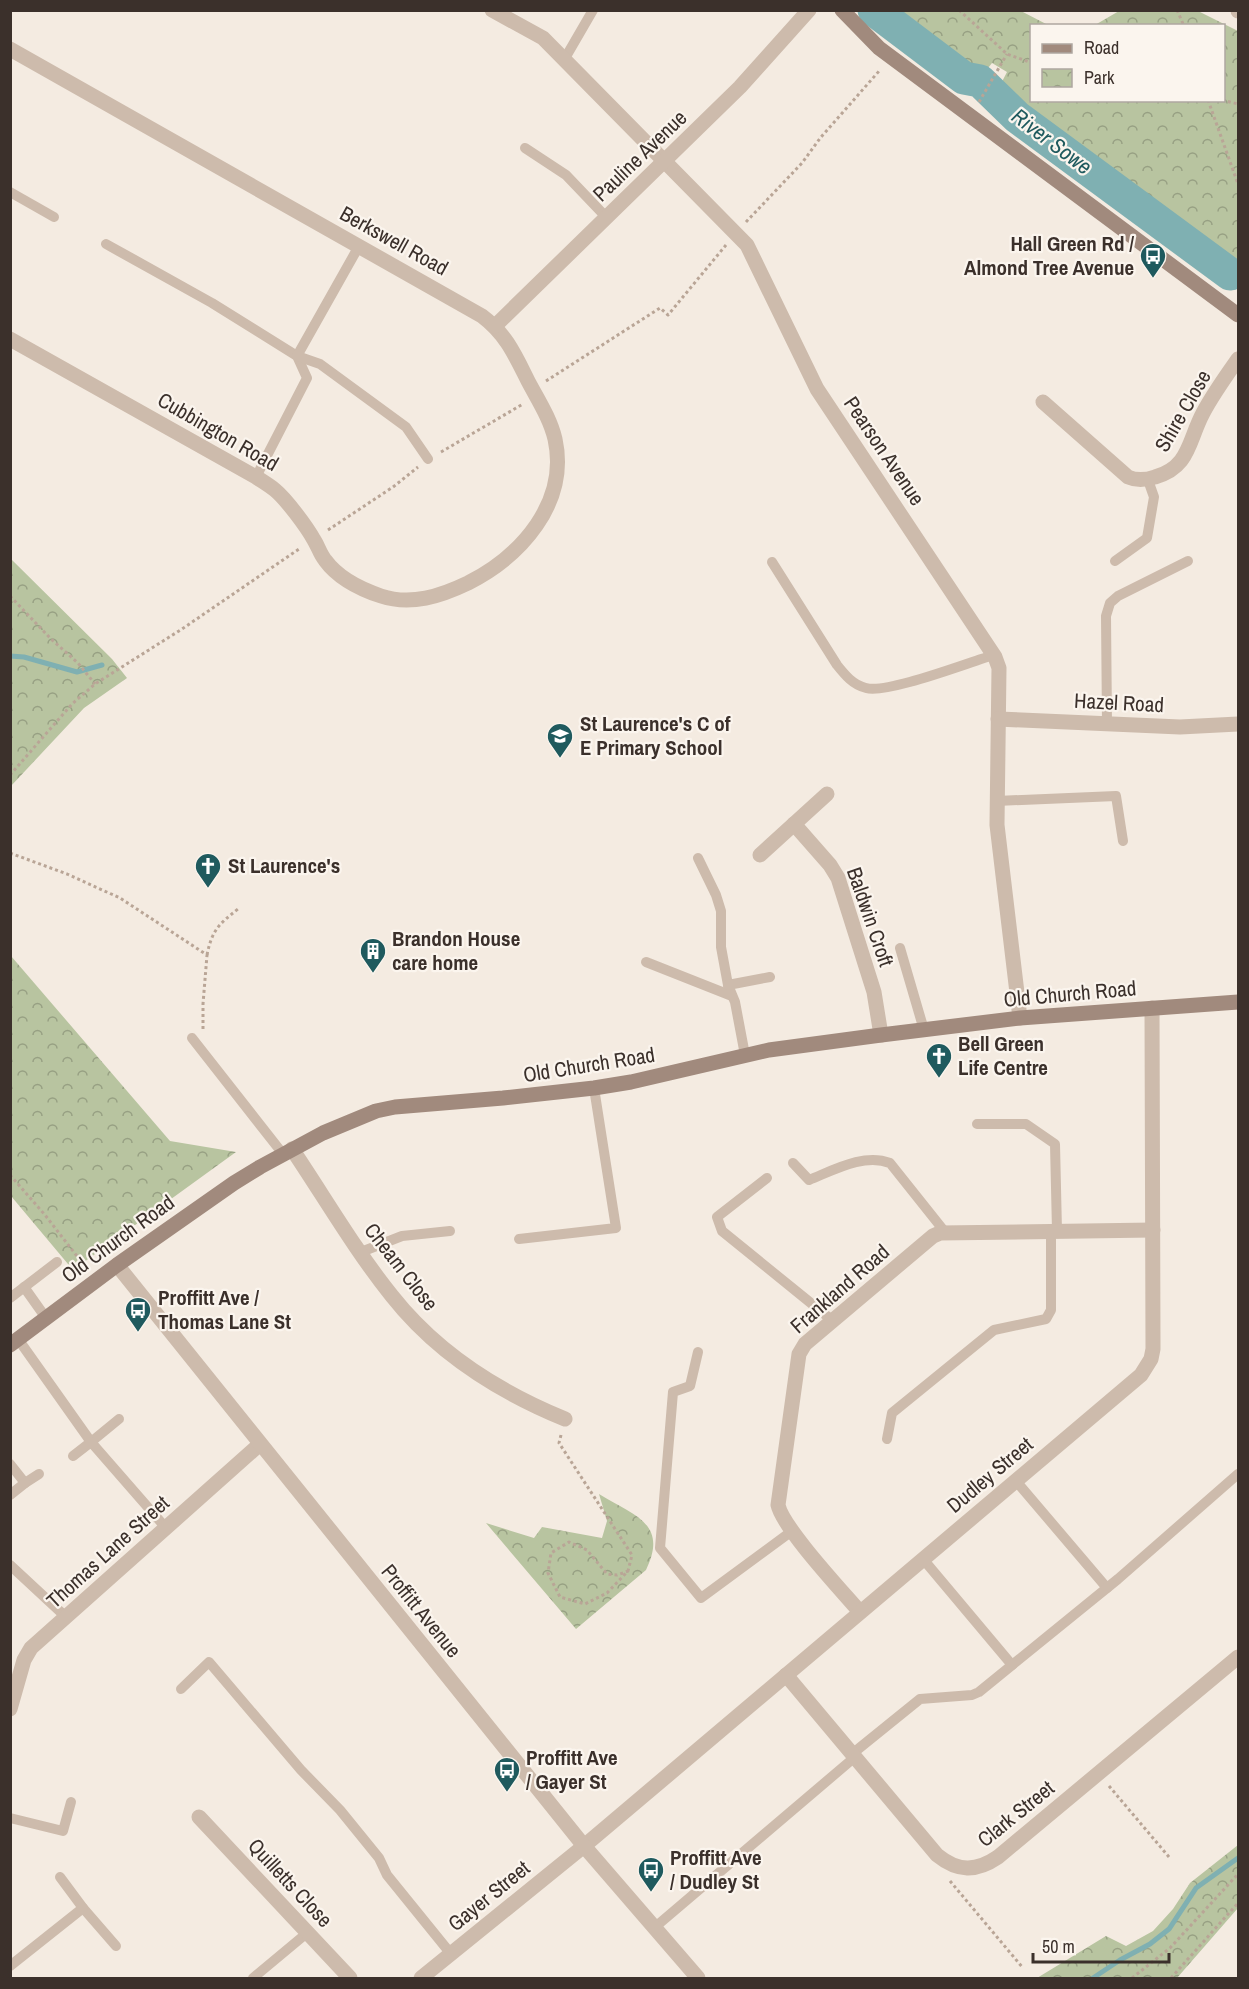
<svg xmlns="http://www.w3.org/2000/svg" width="1249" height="1989" viewBox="0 0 1249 1989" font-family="'Archivo Narrow',sans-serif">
	<defs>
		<pattern id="park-crowns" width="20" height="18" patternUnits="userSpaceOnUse" patternTransform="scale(1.5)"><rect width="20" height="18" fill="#b8c4a0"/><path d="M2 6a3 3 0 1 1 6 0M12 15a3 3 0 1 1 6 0" fill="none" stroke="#97a083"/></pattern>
	</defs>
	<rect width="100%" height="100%" fill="#f4ebe1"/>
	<g fill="url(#park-crowns)">
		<path d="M1196 10 1238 31V276L1233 279 1154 223 991 103 1007 72 992 63 975 85 961 81 869 11H1021L1048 25 1032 26V100H1224V26L1095 25 1119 11Z"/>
		<path d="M11 559 112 659 127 678 84 708 11 786Z"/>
		<path d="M11 956 170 1141 236 1152 73 1270 11 1196Z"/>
		<path d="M599 1494C633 1515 669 1523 646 1570L576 1629 486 1523 534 1538 542 1527 602 1538 607 1521Z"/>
		<path d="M1238 1845V1908L1177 1978H1037L1106 1936 1126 1946 1153 1931 1173 1909 1190 1883Z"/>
	</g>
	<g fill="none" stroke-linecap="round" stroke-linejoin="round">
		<g stroke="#7fb0b2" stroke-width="5">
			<path d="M10 656 24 657 77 672 102 665"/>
			<path d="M1093 1978 1120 1960 1150 1944 1169 1929 1196 1888 1238 1858"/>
		</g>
		<path stroke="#7fb0b2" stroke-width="33" d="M874 10 964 78 980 81 1017 117 1230 274"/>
		<g stroke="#b9a596" stroke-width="3" stroke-dasharray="3 3" stroke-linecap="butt">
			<path d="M959 10 1007 54 1032 63"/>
			<path d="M1177 10 1184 26"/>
			<path d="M1208 100 1238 184"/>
			<path d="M1222 100 1238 104"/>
			<path d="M979 102 1007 54"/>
			<path d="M746 222 802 163 821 137 880 70"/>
			<path d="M546 381 660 308 668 315 726 245"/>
			<path d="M441 452 523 404"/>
			<path d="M328 530 393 487 418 467"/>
			<path d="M10 596 51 639 78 663 95 684"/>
			<path d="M10 775 72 704 95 684 182 629 299 549"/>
			<path d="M10 853 67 874 120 898 207 955 203 1004V1030"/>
			<path d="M207 955C212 930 219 924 238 909"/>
			<path d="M10 1175 45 1215 87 1269"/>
			<path d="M561 1435 559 1443 632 1555 628 1571 607 1593 585 1604 560 1597 548 1573 551 1553 569 1542 587 1550 607 1574 617 1575 628 1571"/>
			<path d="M1109 1786 1169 1857"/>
			<path d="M950 1881 1023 1968"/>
			<path d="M1132 1978 1170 1948 1238 1874"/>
			<path d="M1171 1978 1238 1903"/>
		</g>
		<g stroke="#cdbbac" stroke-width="10">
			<path d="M564 60 593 10"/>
			<path d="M525 148 566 175 607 218"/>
			<path d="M10 192 54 217"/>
			<path d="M106 244 212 303 297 356 307 378 256 477"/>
			<path d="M359 246 297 356 320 364 406 427 428 459"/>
			<path d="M1115 561 1147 538 1154 497 1148 480"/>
			<path d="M772 562 837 665C845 675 853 685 866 688 888 694 969 662 994 655"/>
			<path d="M1107 724 1106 616 1110 603 1118 596 1188 561"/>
			<path d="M997 801 1116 796 1123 841"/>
			<path d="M698 858 716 895 721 911V947L728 985 735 1002 745 1055"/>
			<path d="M900 948 924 1030"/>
			<path d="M646 962 732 996"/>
			<path d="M728 985 770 977"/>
			<path d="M192 1038 283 1154"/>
			<path d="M977 1124H1026L1055 1144 1057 1231"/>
			<path d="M793 1163 809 1180C834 1170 864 1153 890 1163L945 1232"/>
			<path d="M767 1178 717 1217 722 1231 833 1321"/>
			<path d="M519 1239 616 1228 594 1088"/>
			<path d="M361 1252 402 1236 450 1231"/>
			<path d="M24 1287 46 1318"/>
			<path d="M10 1298 57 1262"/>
			<path d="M18 1339 91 1442 119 1419"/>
			<path d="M698 1352 690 1386 673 1392 660 1548 701 1598 792 1531"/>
			<path d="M887 1439 892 1413 994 1330 1046 1319 1051 1310V1231"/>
			<path d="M73 1456 91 1442 166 1528"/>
			<path d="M10 1464 25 1483 39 1474"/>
			<path d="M1016 1481 1107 1588"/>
			<path d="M10 1495 25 1483"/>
			<path d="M923 1559 1012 1665"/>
			<path d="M10 1565 66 1617"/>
			<path d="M181 1689 209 1662 301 1770 340 1810 379 1858 387 1875 451 1954"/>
			<path d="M852 1754 920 1699 972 1695 979 1692 1118 1579 1238 1474"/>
			<path d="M10 1818 63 1831 71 1802"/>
			<path d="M83 1908 116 1946"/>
			<path d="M654 1928 855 1757"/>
			<path d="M10 1966 83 1908 60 1877"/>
			<path d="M253 1978 307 1933"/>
		</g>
		<g stroke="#cdbbac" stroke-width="15">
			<path d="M492 10 543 38 747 245 817 389 995 657 999 668 997 825 1020 1018"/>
			<path d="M1238 10V11"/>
			<path d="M10 49 482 316C506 334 515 355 528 381 538 400 550 418 555 439 569 503 521 556 468 583 441 596 411 606 381 596 360 589 338 578 325 560 320 554 318 546 314 540 307 527 286 499 275 490 269 485 262 481 256 477L10 339"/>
			<path d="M495 326 740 87 809 10"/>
			<path d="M1043 402 1128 477C1137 481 1146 480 1155 477 1190 467 1188 441 1203 413 1213 394 1226 376 1238 359"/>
			<path d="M998 719 1180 727 1238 724"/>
			<path d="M794 824 830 865 838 878 874 992 881 1035"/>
			<path d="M760 855 827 794"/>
			<path d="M292 1149C325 1198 355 1250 392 1296 437 1353 499 1392 565 1419"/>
			<path d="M860 1612C842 1591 783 1528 778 1505L799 1354 805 1344 933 1236 940 1233 1153 1230"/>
			<path d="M786 1675 937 1855C958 1872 976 1872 998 1857L1238 1657"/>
			<path d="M10 1709 24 1660 31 1648 260 1444"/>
			<path d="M199 1817 350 1978"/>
			<path d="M421 1978 584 1846 1141 1375 1151 1359 1153 1349 1152 1008"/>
		</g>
		<path stroke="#cdbbac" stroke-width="15" d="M117 1265 584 1846 698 1978"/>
		<g stroke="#a18a7d" stroke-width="15">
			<path d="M842 10 879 48 1238 315"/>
			<path d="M10 1345 117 1265 234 1183 260 1167 323 1133 376 1111 395 1107 503 1098 594 1088 631 1082 769 1050 881 1035 1020 1018 1238 1002"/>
		</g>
	</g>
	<defs>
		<g id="bus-pin" transform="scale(1.35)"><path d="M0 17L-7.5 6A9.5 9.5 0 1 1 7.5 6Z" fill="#1f5a5e" stroke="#fbf5ee"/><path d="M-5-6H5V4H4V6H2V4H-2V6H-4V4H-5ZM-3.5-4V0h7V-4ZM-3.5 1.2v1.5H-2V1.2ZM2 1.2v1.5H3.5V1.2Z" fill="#fff"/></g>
		<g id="school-pin" transform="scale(1.35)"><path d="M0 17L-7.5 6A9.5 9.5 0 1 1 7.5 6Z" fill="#1f5a5e" stroke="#fbf5ee"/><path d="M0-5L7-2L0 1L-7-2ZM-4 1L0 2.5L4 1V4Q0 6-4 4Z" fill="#fff"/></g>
		<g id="church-pin" transform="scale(1.35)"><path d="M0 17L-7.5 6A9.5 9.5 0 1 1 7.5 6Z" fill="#1f5a5e" stroke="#fbf5ee"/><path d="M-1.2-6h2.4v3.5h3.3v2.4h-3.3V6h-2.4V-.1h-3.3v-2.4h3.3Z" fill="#fff"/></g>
		<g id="building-pin" transform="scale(1.35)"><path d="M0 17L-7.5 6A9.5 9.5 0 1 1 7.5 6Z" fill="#1f5a5e" stroke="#fbf5ee"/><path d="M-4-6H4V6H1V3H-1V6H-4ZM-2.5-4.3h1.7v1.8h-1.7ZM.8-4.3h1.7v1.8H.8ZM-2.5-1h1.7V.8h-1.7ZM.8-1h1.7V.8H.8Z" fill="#fff"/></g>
	</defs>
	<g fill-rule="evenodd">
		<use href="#bus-pin" x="1153" y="256"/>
		<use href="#school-pin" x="560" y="736"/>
		<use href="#church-pin" x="208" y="866"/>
		<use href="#building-pin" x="373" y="951"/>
		<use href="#church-pin" x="939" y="1056"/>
		<use href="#bus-pin" x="138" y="1310"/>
		<use href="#bus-pin" x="507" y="1770"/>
		<use href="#bus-pin" x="651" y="1870"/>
	</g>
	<g text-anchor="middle" stroke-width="4.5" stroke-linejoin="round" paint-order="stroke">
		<g font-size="21" fill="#3b302b" stroke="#fbf5ee">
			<text transform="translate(640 156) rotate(-44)" y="7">Pauline Avenue</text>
			<text transform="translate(394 241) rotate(29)" y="7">Berkswell Road</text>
			<text transform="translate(1183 411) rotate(-60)" y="7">Shire Close</text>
			<text transform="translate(218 432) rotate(30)" y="7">Cubbington Road</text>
			<text transform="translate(884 451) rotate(56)" y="7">Pearson Avenue</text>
			<text transform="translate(1119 703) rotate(3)" y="7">Hazel Road</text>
			<text transform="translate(870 917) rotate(71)" y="7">Baldwin Croft</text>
			<text transform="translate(1070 994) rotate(-5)" y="7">Old Church Road</text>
			<text transform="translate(589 1065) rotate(-9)" y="7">Old Church Road</text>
			<text transform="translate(118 1239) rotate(-36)" y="7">Old Church Road</text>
			<text transform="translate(401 1267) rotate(52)" y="7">Cheam Close</text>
			<text transform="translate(840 1289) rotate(-41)" y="7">Frankland Road</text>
			<text transform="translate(990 1475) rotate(-40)" y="7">Dudley Street</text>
			<text transform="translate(108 1552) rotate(-42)" y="7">Thomas Lane Street</text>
			<text transform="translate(421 1611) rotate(51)" y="7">Proffitt Avenue</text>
			<text transform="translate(1016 1814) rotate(-39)" y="7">Clark Street</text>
			<text transform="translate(290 1883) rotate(47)" y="7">Quilletts Close</text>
			<text transform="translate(489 1896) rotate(-39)" y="7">Gayer Street</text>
		</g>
		<g font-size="21" font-weight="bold" fill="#3b302b" stroke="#fbf5ee" text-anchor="start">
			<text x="1134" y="251" text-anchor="end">Hall Green Rd /<tspan x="1134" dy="24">Almond Tree Avenue</tspan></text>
			<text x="580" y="731">St Laurence's C of<tspan x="580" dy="24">E Primary School</tspan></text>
			<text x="228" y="873">St Laurence's</text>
			<text x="392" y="946">Brandon House<tspan x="392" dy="24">care home</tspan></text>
			<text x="958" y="1051">Bell Green<tspan x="958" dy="24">Life Centre</tspan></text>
			<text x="158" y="1305">Proffitt Ave /<tspan x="158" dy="24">Thomas Lane St</tspan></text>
			<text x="526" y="1765">Proffitt Ave<tspan x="526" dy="24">/ Gayer St</tspan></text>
			<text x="670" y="1865">Proffitt Ave<tspan x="670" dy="24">/ Dudley St</tspan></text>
		</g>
		<g font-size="22" font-style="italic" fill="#1f5a5e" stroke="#fbf5ee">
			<text transform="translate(1052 141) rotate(37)" y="8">River Sowe</text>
		</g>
	</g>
	<rect width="1249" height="1989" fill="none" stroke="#3b302b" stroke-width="24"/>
	<rect x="1030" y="24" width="195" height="78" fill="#fbf5ee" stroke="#aea6a0" stroke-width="1.5"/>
	<rect x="1042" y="44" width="30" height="9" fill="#a18a7d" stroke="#aea6a0" stroke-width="1.5"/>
	<text x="1084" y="54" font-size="18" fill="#3b302b">Road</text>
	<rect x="1042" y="69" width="30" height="18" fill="url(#park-crowns)" stroke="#aea6a0" stroke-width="1.5"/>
	<text x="1084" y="84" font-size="18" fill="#3b302b">Park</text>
	<path d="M1033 1953v9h136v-9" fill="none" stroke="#3b302b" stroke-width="3"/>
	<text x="1042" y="1953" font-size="18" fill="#3b302b" stroke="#fbf5ee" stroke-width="4.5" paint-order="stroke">50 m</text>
</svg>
